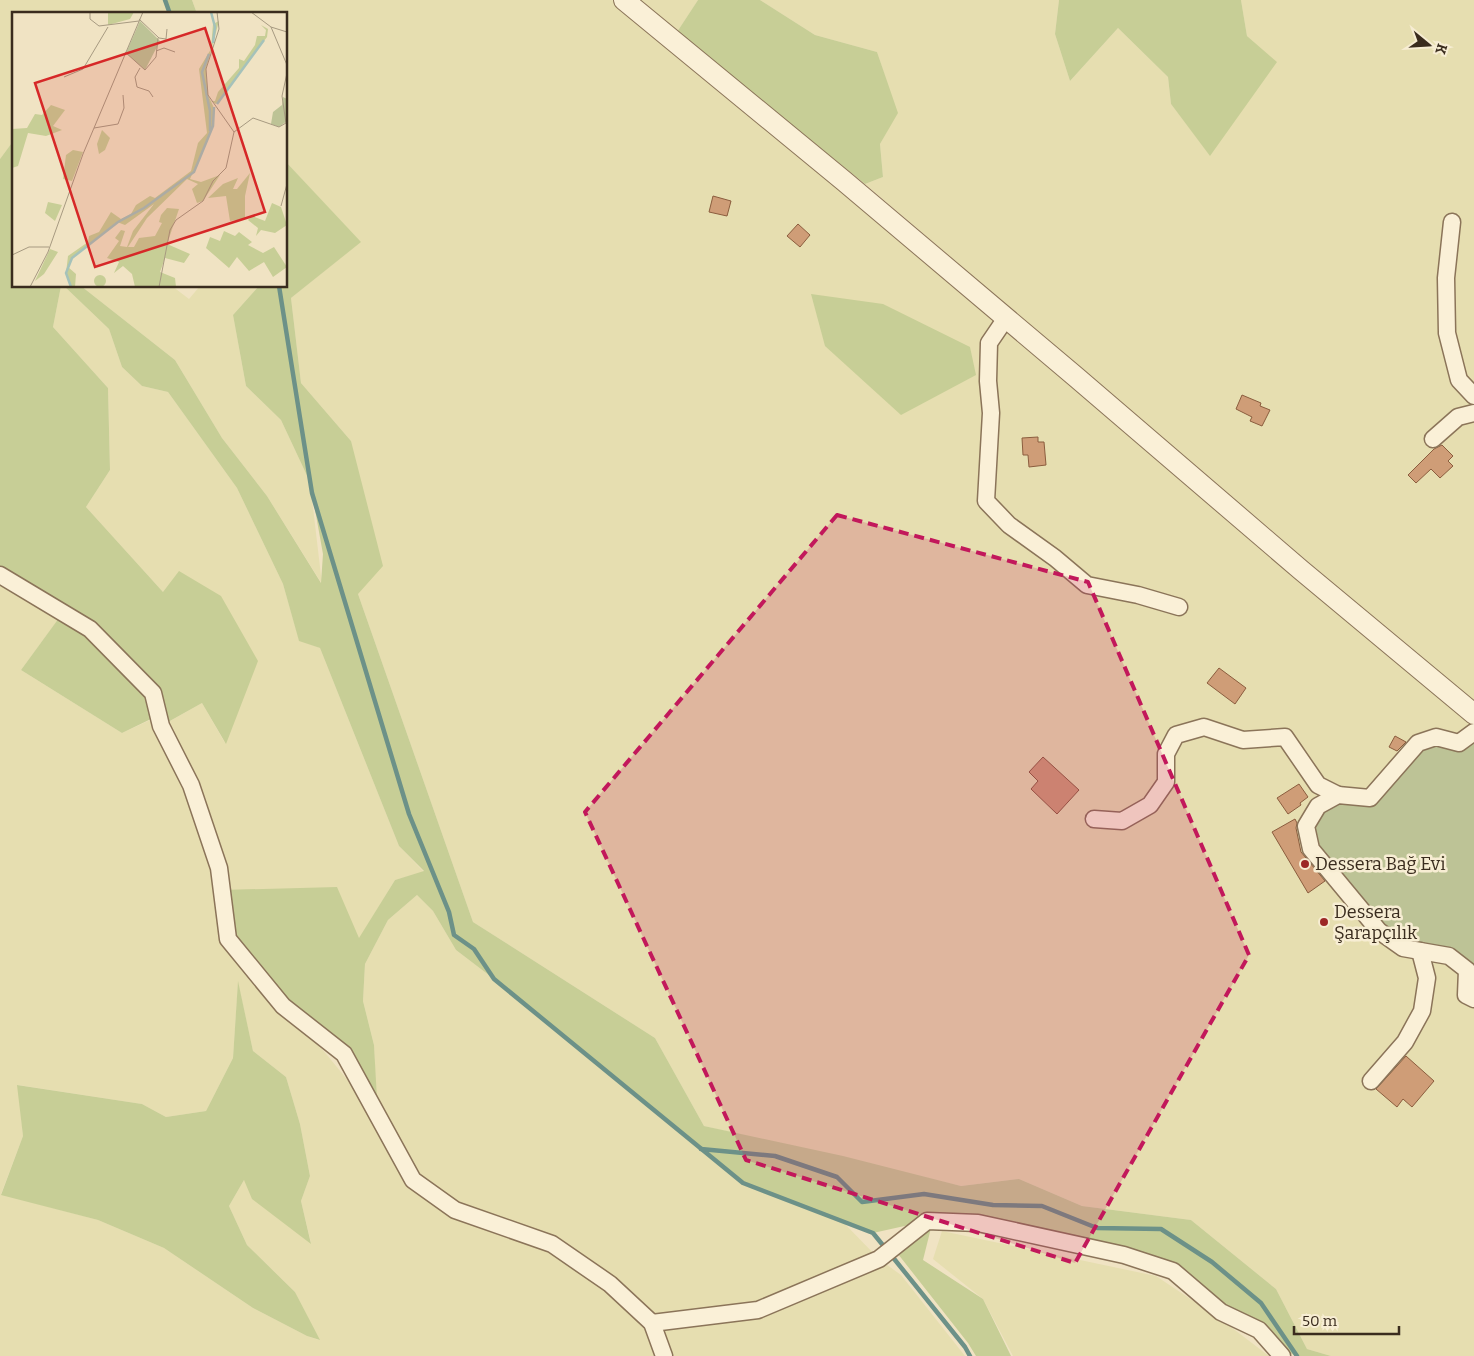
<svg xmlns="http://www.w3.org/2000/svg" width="1474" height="1356" viewBox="0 0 1474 1356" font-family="Bitter,serif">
	<rect width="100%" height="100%" fill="#f0e3c3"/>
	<g fill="#e6deb0" fill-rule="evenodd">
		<path d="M0 0H165L170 14H14V140L0 159Z"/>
		<path d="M192 0H612L954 281 1474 725V1356H1331L1307 1349 1276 1289 1191 1220 1082 1206 1019 1179 961 1186 704 1126 655 1038 473 922 358 594 351 441 301 383 291 298 360 242 286 162V14H203L196 11Z"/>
		<path d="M638 0H698L677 32Z"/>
		<path d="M760 0H1059L1055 34 1070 81 1118 28 1168 77 1171 104 1210 155 1276 62 1247 36 1241 0H1474V387L1462 371 1450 333V278L1458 217 1447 215 1438 281 1447 333 1459 380 1474 396V703L865 184 883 177 880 144 897 113 877 52 815 35Z"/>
		<path d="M61 286H64L109 329 122 367 142 386 168 392 237 488 283 584 299 640 320 648 399 846 424 872 395 880 359 939 244 959 327 1055 377 1116 374 1045 363 1001 365 964 388 920 417 895 433 911 456 950 494 979 743 1183 843 1222 879 1259 901 1275 965 1356H0V575L63 613 21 670 122 733 159 716 163 725 202 703 225 743 163 592 86 507 110 470 108 388 53 327ZM238 983 253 1051 286 1077 300 1124 310 1176 301 1201 311 1243 244 1180 229 1206 247 1245 295 1292 319 1340 307 1336 253 1308 164 1248 98 1220 1 1194 23 1136 18 1085 142 1104 166 1117 206 1111 233 1058Z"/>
		<path d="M81 286H172L189 299 200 286H259L233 315 246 386 281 420 310 482 322 584 267 496 222 438 175 360Z"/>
		<path d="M942 1231 1156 1276 1219 1318 1269 1356H1013L983 1299 933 1259Z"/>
	</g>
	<g fill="#c7ce96">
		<path d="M165 0H192L196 11 203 14H170Z"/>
		<path d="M698 0H760L815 35 877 52 898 113 880 144 883 177 865 184 677 32Z"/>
		<path d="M1059 0H1241L1247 36 1277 62 1210 156 1171 104 1168 77 1118 28 1070 81 1055 34Z"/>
		<path d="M14 140V286H61L53 327 108 388 110 470 86 507 163 592 179 571 221 596 258 661 226 744 202 703 168 722 160 690 91 620 0 566V159Z"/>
		<path d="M286 162 361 242 291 298 301 383 351 441 383 566 358 594 473 922 655 1038 704 1126 843 1156 961 1186 1019 1179 1082 1206 1191 1220 1276 1289 1307 1349 1331 1356H1295L1259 1330 1173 1271 927 1221 873 1233 743 1183 494 979 456 950 433 911 417 895 388 920 365 964 363 1001 374 1045 378 1117 344 1054 283 1006 228 939 221 890 337 887 359 938 395 880 424 871 399 846 320 648 299 641 283 584 237 488 168 392 142 386 122 367 109 329 64 286H81L175 360 222 438 267 496 321 583 323 554 310 482 281 420 246 386 233 315 259 286H286Z"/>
		<path d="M811 294 883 304 970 347 976 375 901 415 825 346Z"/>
		<path d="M59 618 87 635 146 694 153 718 122 733 21 670Z"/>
		<path d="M238 981 253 1051 286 1077 300 1124 310 1176 301 1201 311 1244 252 1199 244 1180 229 1206 247 1245 295 1292 320 1340 307 1336 253 1308 164 1248 98 1220 1 1195 23 1136 17 1085 142 1104 166 1117 206 1111 233 1058Z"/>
		<path d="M931 1228 923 1260 983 1299 1011 1356H976L968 1343 898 1254Z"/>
	</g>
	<path fill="#bdc396" d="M1474 732V999L1467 970 1403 948 1311 849 1318 806 1370 798 1418 743H1459Z"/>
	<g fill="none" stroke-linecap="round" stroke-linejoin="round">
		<g stroke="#6c9188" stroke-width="4.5">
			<path d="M165 0 170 14"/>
			<path d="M279 286 312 493 409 814 449 912 454 935 474 949 494 979 743 1183 873 1233 886 1249"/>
			<path d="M701 1149 775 1156 837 1177 862 1202 924 1194 993 1205 1042 1206 1097 1228 1161 1229 1212 1262 1261 1303 1297 1356"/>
			<path d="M891 1255 965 1347 970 1356"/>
		</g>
	</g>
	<g fill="#cf9d77" stroke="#8b5d3e">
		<path d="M713 196 731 201 727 216 709 212Z"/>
		<path d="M798 224 810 235 800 247 787 236Z"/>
		<path d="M1242 395 1261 403 1260 406 1270 410 1262 426 1250 421 1252 417 1236 409Z"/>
		<path d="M1038 437V442H1044L1046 465 1029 467 1028 455H1023L1022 438Z"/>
		<path d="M1442 445 1453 456 1448 461 1453 466 1440 478 1431 469 1416 483 1408 475 1434 449Z"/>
		<path d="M1219 668 1246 688 1235 704 1207 683Z"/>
		<path d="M1395 736 1406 742 1397 751 1389 747Z"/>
		<path d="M1043 757 1079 790 1057 814 1031 789 1038 781 1029 772Z"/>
		<path d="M1299 784 1308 797 1300 803 1301 805 1288 814 1277 798Z"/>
		<path d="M1295 819 1297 823 1296 828 1301 852 1325 881 1308 893 1272 832Z"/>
		<path d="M1406 1056 1434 1081 1412 1107 1403 1099 1397 1107 1376 1089Z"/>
	</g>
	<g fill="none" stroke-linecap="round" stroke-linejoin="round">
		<g stroke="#8b7459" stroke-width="19">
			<g id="minor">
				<path d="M1452 222 1446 278 1447 333 1459 380 1474 396"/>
				<path d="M1006 318 989 343 988 381 991 413 986 501 1009 525 1055 558 1087 585 1138 595 1179 607"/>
				<path d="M1433 439 1458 417 1474 413"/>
				<path d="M0 575 90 629 153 693 161 726 191 785 219 868 228 939 283 1006 344 1054 413 1180 455 1210 552 1244 610 1284 652 1323 664 1356"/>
				<path d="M1474 732 1459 743 1436 737 1418 743 1370 798 1338 795 1318 806 1306 826 1311 849 1379 931 1403 948 1449 956 1467 970 1466 995 1474 999"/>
				<path d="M1094 819 1122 821 1150 805 1166 782V754L1176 735 1204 727 1243 740 1285 737 1318 785 1338 795"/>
				<path d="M1371 1081 1405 1042 1422 1011 1427 978 1420 951"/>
				<path d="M652 1323 758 1310 879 1259 927 1221 978 1223 1124 1255 1173 1271 1221 1312 1259 1330 1282 1356"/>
			</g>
		</g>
		<g stroke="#8b7459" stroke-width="22">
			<path id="tertiary" d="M624 0 844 181 1076 377 1301 570 1474 714"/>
		</g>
		<use href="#minor" stroke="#faf0d7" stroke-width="16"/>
		<use href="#tertiary" stroke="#faf0d7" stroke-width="20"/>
	</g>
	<path fill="#c2185b" fill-opacity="0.2" stroke="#c2185b" stroke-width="4" stroke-dasharray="10 6" stroke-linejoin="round" d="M837 515 1088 582 1249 955 1075 1263 746 1160 585 812Z"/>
	<g fill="#9c2726" stroke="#f7edd3" stroke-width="2">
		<circle cx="1305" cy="864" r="5"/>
		<circle cx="1324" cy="922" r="5"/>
	</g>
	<g text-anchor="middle" stroke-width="5" stroke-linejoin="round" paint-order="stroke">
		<g font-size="18" fill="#3a2c1e" stroke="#f7edd3" text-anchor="start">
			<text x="1315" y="870">Dessera Bağ Evi</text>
			<text x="1334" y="918">Dessera<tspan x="1334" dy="21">Şarapçılık</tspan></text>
		</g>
	</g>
	<g transform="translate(12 12)">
		<rect width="275" height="275" fill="#f0e3c3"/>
		<path d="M96 0H122L118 7 96 13ZM207 9 194 57 196 83 202 96 201 114 178 167 189 170 208 163 191 189 185 191 180 177 186 172 175 167 135 206 116 235H122L127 226 143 224 150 211 147 210 149 203 155 196 167 197 155 232 178 242 172 251 153 246 148 260 163 266 164 275H123L120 262 111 254 102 261 107 250 95 246 107 229 103 226 109 218 113 219 108 234 115 235 121 219 142 192 113 213 105 210 60 246 56 255 64 262 63 275H59L54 261 56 244 76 230 77 224 87 220 99 200 109 207 119 202 124 193 138 184 143 186 179 159 186 131 195 121 187 57 199 37 201 12ZM249 13 256 17 255 25 204 92 199 89H203L206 80 227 56V47L232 49 243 33 245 24H253L254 18ZM39 93 53 98 41 114 50 118 34 124 16 121 6 154 0 156V117L15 116 23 102 30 103ZM90 118 98 126 93 138 87 142 85 132ZM61 138 71 140 60 169 51 167 54 143ZM238 161 233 184V207L218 209 214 184 196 186 211 172 226 166 221 177H225ZM36 190 50 193 43 209 33 201ZM260 191 269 195 275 213 263 221 249 218 244 224 246 216 236 208 240 204 253 209ZM212 219 223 224 227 220 240 230 236 233 251 241 262 235 275 255 261 265 252 250 237 259 225 245 217 256 194 236 198 225 208 229ZM38 237 46 240 32 262 23 269ZM82 269a6 6 0 1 1 12 0a6 6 0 1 1-12 0Z" fill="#c7ce96"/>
		<path d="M128 9 148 29 133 58 114 41ZM271 85 275 87V109L267 115 259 112 261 100 270 93Z" fill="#bdc396"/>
		<path fill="none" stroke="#a5c2ba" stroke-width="2.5" d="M199 0 203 15 201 31M197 42 190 60 198 99V119M205 92 252 28M59 275 54 261 60 246 106 210 132 196 182 160 201 114 202 95"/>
		<path fill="none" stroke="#a79a81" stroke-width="1" d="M78 0V7L87 14 127 9M205 0 207 17 194 57 196 83 222 120M239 0 259 15 275 53M127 7 147 26 154 27 155 17M259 15 275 20M144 39 152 36 163 40M113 40 133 58 144 45 146 26M128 56 123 65 125 75 137 79 141 85M52 65 71 57 96 15M82 116 106 112 112 96 111 83M269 194 275 172M0 243 17 235H37M18 275 36 240 71 142 131 0M147 275 158 218 164 208 191 189 201 169 214 156 222 120 241 106 267 115 274 111 270 84 275 61"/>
		<path fill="#d62828" fill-opacity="0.15" stroke="#d62828" stroke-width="2.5" d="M193 16 253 200 83 255 23 71Z"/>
		<rect width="275" height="275" fill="none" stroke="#3a2c1e" stroke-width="2.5"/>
	</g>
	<g transform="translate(1429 45) rotate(108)" stroke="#f7edd3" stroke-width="4" paint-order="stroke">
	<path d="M0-4L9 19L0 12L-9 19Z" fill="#3a2c1e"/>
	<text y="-8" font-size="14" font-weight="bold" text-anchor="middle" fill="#3a2c1e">K</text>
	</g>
	<path d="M1294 1326v8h105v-8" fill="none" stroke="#3a2c1e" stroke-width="2.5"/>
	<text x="1302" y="1326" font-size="15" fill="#3a2c1e" stroke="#f7edd3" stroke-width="4" paint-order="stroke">50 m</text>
</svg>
